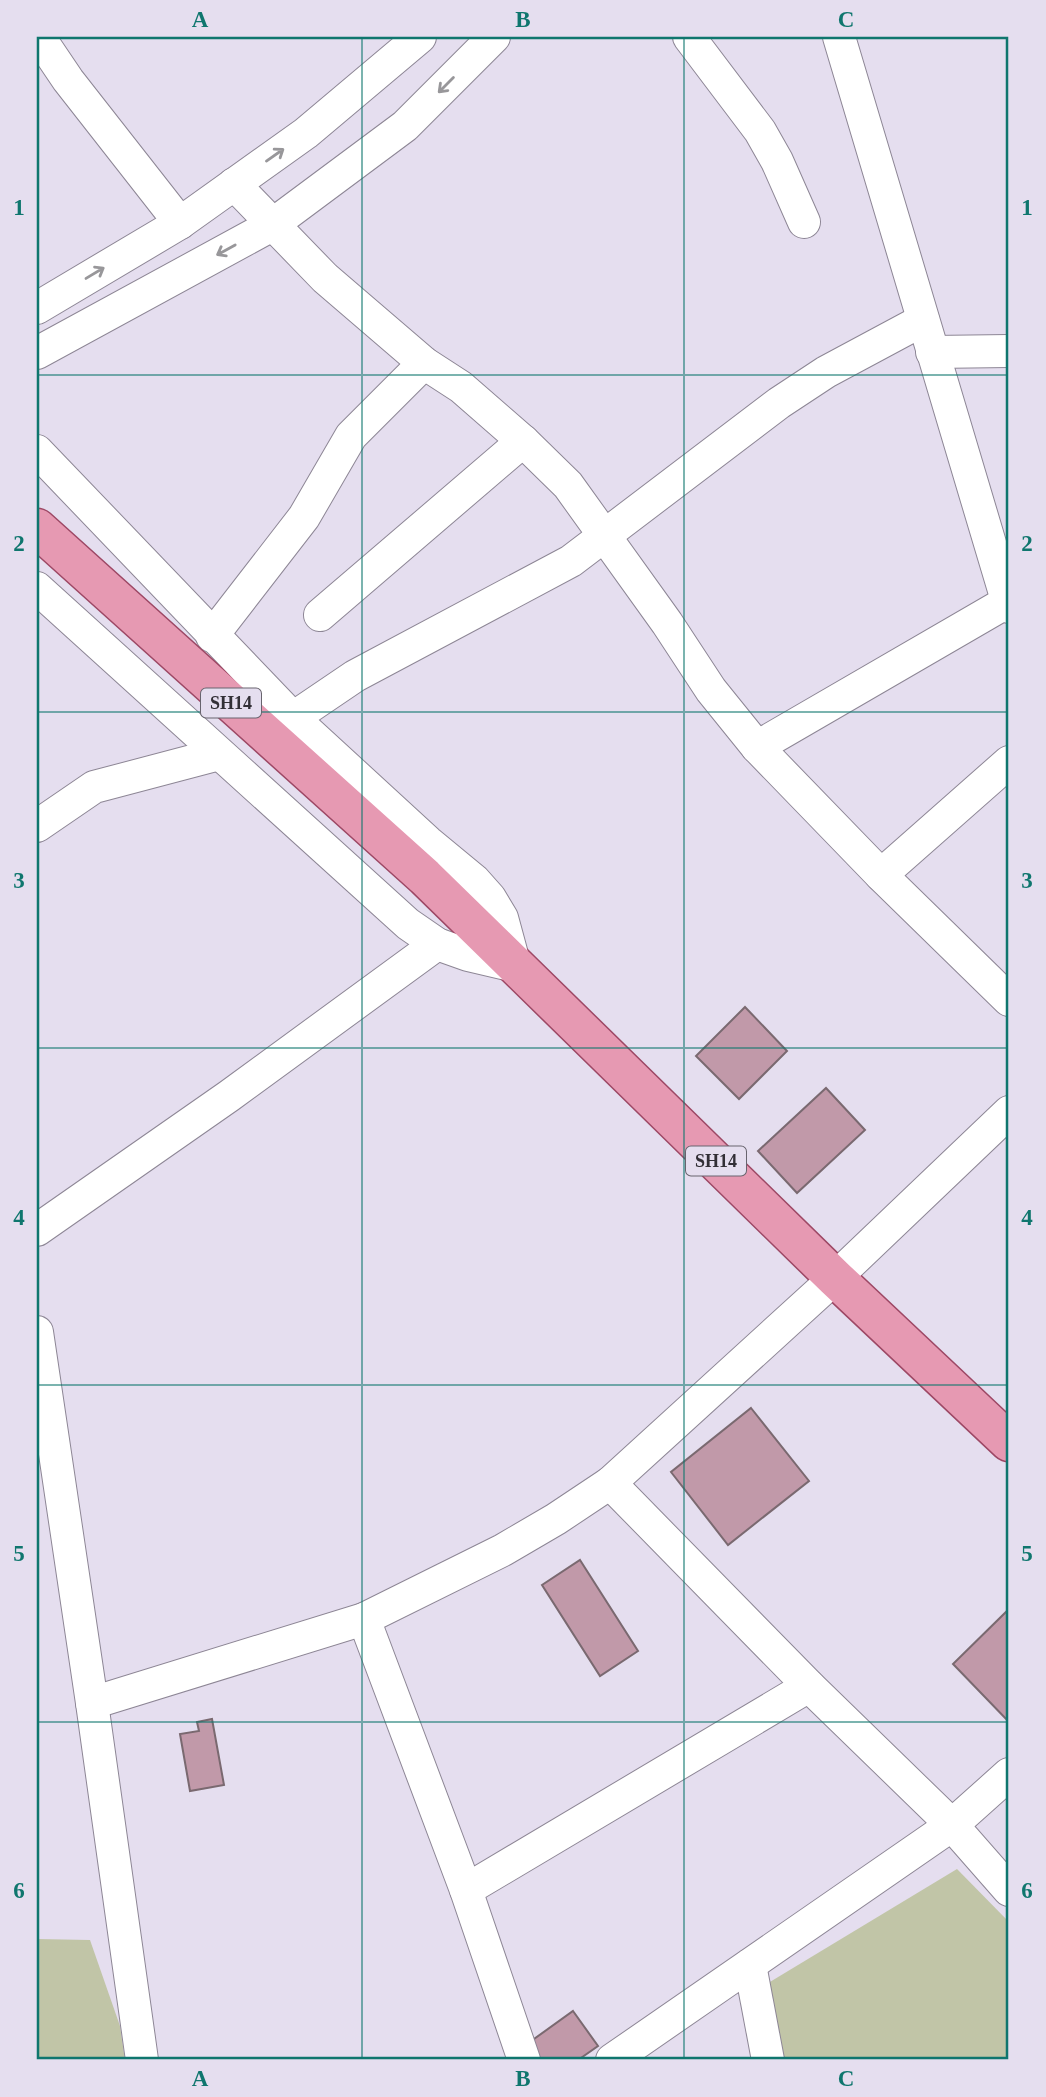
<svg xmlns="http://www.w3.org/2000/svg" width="1046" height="2097" viewBox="0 0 1046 2097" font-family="Georgia,serif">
	<rect width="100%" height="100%" fill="#e5deef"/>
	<g fill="#c1c5a7">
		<path d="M957 1869 1009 1922V2060H777L760 1988Z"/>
		<path d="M37 1939 90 1940 120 2026 125 2060H37Z"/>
	</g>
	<g fill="#c199a9" stroke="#7a6970" stroke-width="2">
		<path d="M745 1007 787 1051 739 1099 696 1056Z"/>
		<path d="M826 1088 865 1130 797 1193 758 1151Z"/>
		<path d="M751 1408 809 1481 728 1545 671 1472Z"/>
		<path d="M580 1560 638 1651 600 1676 542 1585Z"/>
		<path d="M1009 1609V1722L953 1664Z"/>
		<path d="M212 1719 224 1785 190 1791 180 1734 199 1731 197 1722Z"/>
		<path d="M573 2011 598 2046 578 2060H539L527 2044Z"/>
	</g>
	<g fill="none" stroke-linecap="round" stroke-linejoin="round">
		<g stroke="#8d8695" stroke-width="34">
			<g id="minor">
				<path d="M39 37 68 80 180 223"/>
				<path d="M689 37 760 131 777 161 804 222"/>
				<path d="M839 37 1009 607"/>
				<path d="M234 184 325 278 424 363 461 387 523 441 568 485 667 623 711 690 757 747 881 875 1009 1000"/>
				<path d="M37 308 180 223 306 133 420 37"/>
				<path d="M932 352 1009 351"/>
				<path d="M37 353 272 225 405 126 494 37"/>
				<path d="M37 451 293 718 428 842 474 880 490 898 502 918 515 966 468 955 437 944 408 924 37 588"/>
				<path d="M320 615 523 441"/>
				<path d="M212 636 304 517 351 436 424 363"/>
				<path d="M293 718 355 676 571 561 779 403 826 372 923 320"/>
				<path d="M757 747 1007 602"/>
				<path d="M37 826 94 787 219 754"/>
				<path d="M881 875 1009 762"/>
				<path d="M37 1230 229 1096 437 944"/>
				<path d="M37 1332 92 1703 142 2060"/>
				<path d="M610 1483 809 1686 952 1825 1009 1890"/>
				<path d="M364 1619 466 1890 524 2060"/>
				<path d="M92 1703 364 1619 503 1550 556 1519 610 1483 835 1278 1009 1112"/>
				<path d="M466 1890 809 1686"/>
				<path d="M750 1965 768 2060"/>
				<path d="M612 2060 952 1825 1009 1774"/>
			</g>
		</g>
		<g stroke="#9d4865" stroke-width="41">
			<path id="major" d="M37 528 425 877 835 1278 1009 1442"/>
		</g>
		<use href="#minor" stroke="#fff" stroke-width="32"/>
		<use href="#major" stroke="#e699b2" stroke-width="38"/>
	</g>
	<defs><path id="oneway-shaft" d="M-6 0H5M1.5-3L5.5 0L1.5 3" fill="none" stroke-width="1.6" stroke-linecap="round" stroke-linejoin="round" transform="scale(1.75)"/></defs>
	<g stroke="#98979a">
		<use href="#oneway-shaft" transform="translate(446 85) rotate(135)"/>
		<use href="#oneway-shaft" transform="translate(275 155) rotate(-35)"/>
		<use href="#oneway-shaft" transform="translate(226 250) rotate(151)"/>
		<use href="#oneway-shaft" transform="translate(95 273) rotate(-31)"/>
	</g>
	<path fill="none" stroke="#0f766e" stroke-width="2" stroke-opacity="0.55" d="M362 37V2060M684 37V2060M37 375H1009M37 712H1009M37 1048H1009M37 1385H1009M37 1722H1009"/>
	<g text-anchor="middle" stroke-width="5" stroke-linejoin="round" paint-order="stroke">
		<g fill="#e5deef" stroke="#68646e" stroke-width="2">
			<rect x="201" y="688.5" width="60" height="29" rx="5"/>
			<rect x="686" y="1146.5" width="60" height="29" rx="5"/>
		</g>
		<g font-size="18" font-weight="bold" fill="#322f36">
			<text x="231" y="709">SH14</text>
			<text x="716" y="1167">SH14</text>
		</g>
	</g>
	<rect width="1046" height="2097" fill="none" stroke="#e5deef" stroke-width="77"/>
	<rect x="38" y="38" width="969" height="2020" fill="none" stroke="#0f766e" stroke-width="2.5"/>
	<g font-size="23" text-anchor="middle" font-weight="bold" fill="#0f766e">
		<text x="200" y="27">A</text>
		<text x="523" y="27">B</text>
		<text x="846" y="27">C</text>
		<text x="19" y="215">1</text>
		<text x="1027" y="215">1</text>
		<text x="19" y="551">2</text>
		<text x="1027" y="551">2</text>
		<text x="19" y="888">3</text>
		<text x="1027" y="888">3</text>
		<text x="19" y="1225">4</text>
		<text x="1027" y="1225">4</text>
		<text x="19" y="1561">5</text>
		<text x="1027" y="1561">5</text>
		<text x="19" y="1898">6</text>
		<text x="1027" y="1898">6</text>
		<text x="200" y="2086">A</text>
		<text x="523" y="2086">B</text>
		<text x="846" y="2086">C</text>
	</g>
</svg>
